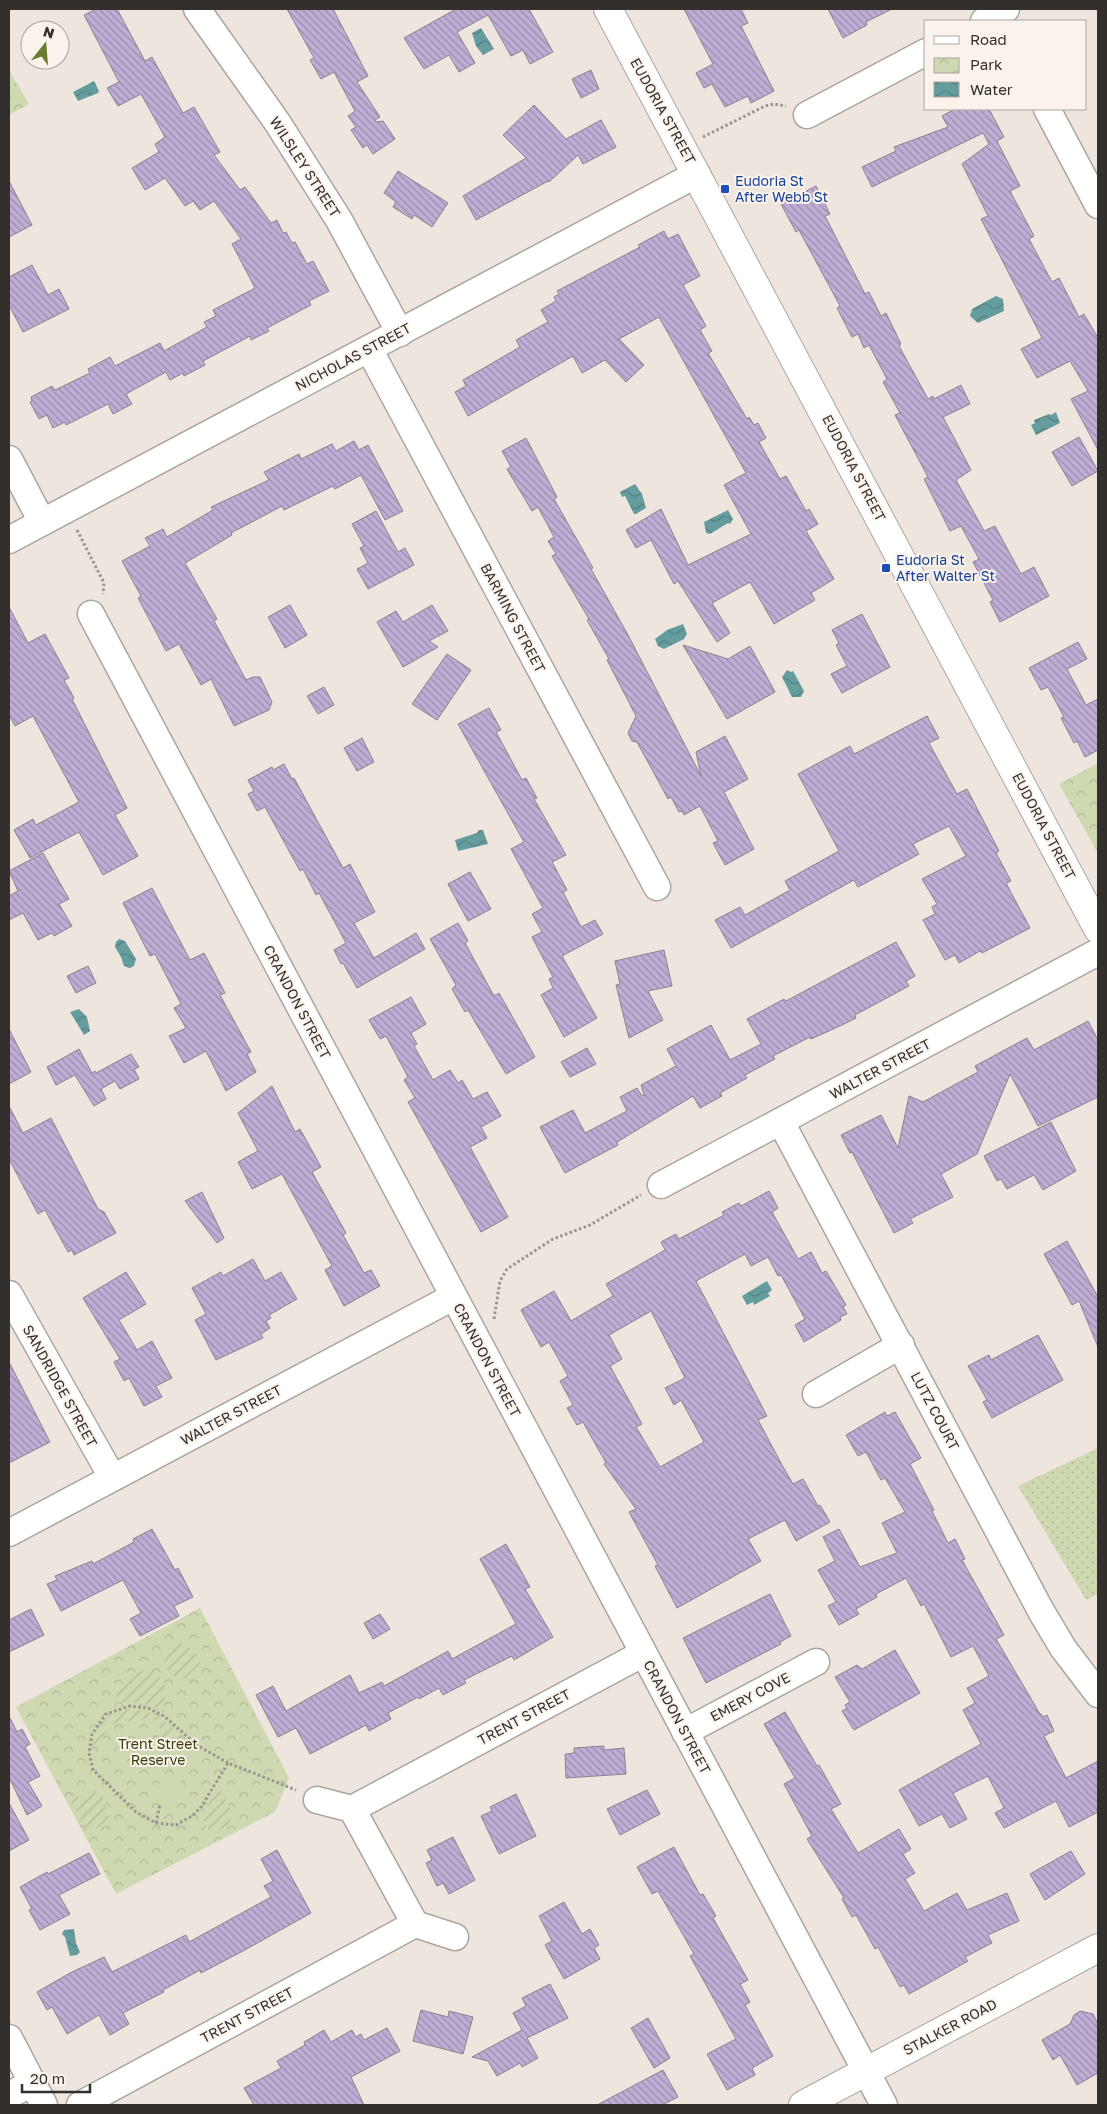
<svg xmlns="http://www.w3.org/2000/svg" width="1107" height="2114" viewBox="0 0 1107 2114" font-family="'Golos Text',sans-serif">
	<defs>
		<pattern id="grass-dots" width="8" height="8" patternUnits="userSpaceOnUse" patternTransform="scale(1.25)"><rect width="8" height="8" fill="#ced8b1"/><path d="M2 2h.1M6 6h.1" fill="none" stroke="#b1ba98" stroke-width="1.8" stroke-linecap="round"/></pattern>
		<pattern id="park-crowns" width="20" height="18" patternUnits="userSpaceOnUse" patternTransform="scale(1.25)"><rect width="20" height="18" fill="#ced8b1"/><path d="M2 6a3 3 0 1 1 6 0M12 15a3 3 0 1 1 6 0" fill="none" stroke="#b1ba98"/></pattern>
		<pattern id="garden-furrows" width="10" height="10" patternUnits="userSpaceOnUse" patternTransform="scale(1.25)"><rect width="10" height="10" fill="#ced8b1"/><path d="M-1 1l2-2M0 10L10 0M9 11l2-2" fill="none" stroke="#b1ba98"/></pattern>
		<pattern id="water-waves" width="16" height="10" patternUnits="userSpaceOnUse" patternTransform="scale(1.25)"><rect width="16" height="10" fill="#659d9e"/><path d="M0 5q4-4 8 0t8 0" fill="none" stroke="#548081"/></pattern>
		<pattern id="building-back-hatch" width="6" height="6" patternUnits="userSpaceOnUse" patternTransform="scale(1.25)"><rect width="6" height="6" fill="#beadd5"/><path d="M-1 5l2 2M0 0l6 6M5-1l2 2" fill="none" stroke="#9b8dad"/></pattern>
	</defs>
	<rect width="100%" height="100%" fill="#eee6de"/>
	<path fill="url(#grass-dots)" d="M1098 1448V1594L1086 1600 1018 1486Z"/>
	<g fill="url(#park-crowns)">
		<path d="M9 70 29 104 9 115Z"/>
		<path d="M1098 763V853L1059 784Z"/>
		<path d="M200 1608 289 1778 275 1812 116 1894 16 1707Z"/>
	</g>
	<g fill="url(#garden-furrows)">
		<path d="M177 1640C192 1646 209 1662 194 1677 167 1685 153 1657 177 1640Z"/>
		<path d="M146 1670C176 1683 162 1688 165 1713 149 1703 131 1700 113 1703 124 1684 121 1676 146 1670Z"/>
		<path d="M127 1709C147 1710 159 1714 173 1728L161 1746C161 1736 162 1722 150 1719 145 1718 139 1720 134 1721 113 1721 105 1723 102 1745L92 1747C95 1723 106 1716 127 1709Z"/>
		<path d="M219 1785C225 1804 245 1821 215 1832L206 1828 201 1811 204 1808 207 1809 210 1803 209 1802Z"/>
		<path d="M88 1791H95L103 1796 110 1820 106 1826 96 1828 88 1834 70 1800 72 1797 76 1796 81 1798Z"/>
	</g>
	<path fill="#ced8b1" d="M177 1775 188 1796 164 1808 153 1787Z"/>
	<g fill="url(#water-waves)">
		<path d="M481 28 494 49 483 55 476 46 472 33Z"/>
		<path d="M94 81 99 91 98 93 78 101 73 92Z"/>
		<path d="M996 296 1003 299 1004 311 978 323 970 316 972 309Z"/>
		<path d="M1056 412 1060 423 1036 435 1031 425 1035 423 1034 420 1049 414 1051 415Z"/>
		<path d="M635 484 642 494 646 508 636 514H634L625 496 622 497 620 492Z"/>
		<path d="M728 510 733 519 730 524 728 523 710 534 706 533 704 522Z"/>
		<path d="M683 624 687 634 684 639 664 649 658 646 655 639 667 630Z"/>
		<path d="M787 670 791 672 793 671 804 691 801 697H792L782 677Z"/>
		<path d="M479 830H483L488 844 458 851 455 840 477 833Z"/>
		<path d="M119 939 125 941 136 959 134 966 130 968 124 966 121 957 115 947 116 942Z"/>
		<path d="M79 1009 87 1017 90 1031 84 1035 70 1012Z"/>
		<path d="M767 1281 772 1290 768 1293 770 1296 754 1305 753 1302 747 1305 742 1296Z"/>
		<path d="M74 1929 76 1943 80 1952 77 1955 70 1956 65 1937 62 1934 64 1930Z"/>
	</g>
	<g fill="url(#building-back-hatch)" stroke="#87848d" fill-rule="evenodd">
		<path d="M96 9H117L145 61 152 57 183 113 194 107 220 152 214 155 240 190 245 187 271 223 277 220 283 233 286 232 292 243 295 242 307 264 313 261 329 291 309 301 311 305 267 328 269 331 251 340 250 336 203 361 205 365 184 376 183 373 170 380 166 372 126 394 132 404 113 414 108 404 66 425 65 422 53 428 47 415 39 419 30 402 32 401 31 397 52 386 55 390 90 373 88 369 110 357 115 366 160 343 164 351 207 327 204 322 216 316 213 310 255 288 232 244 241 239 214 201 200 210 193 201 185 206 165 178 145 190 132 168 159 152 155 144 165 137 141 94 118 106 107 88 119 82 84 15Z"/>
		<path d="M287 9H333L368 76 357 82 380 117 375 120 376 122 383 121 395 139 373 154 367 145 363 148 351 130 356 127 348 116 355 111 334 72 321 79 310 60 314 58Z"/>
		<path d="M456 9H529L553 52 530 64 523 50 511 56 488 15 457 32 475 63 459 72 449 55 424 69 404 38Z"/>
		<path d="M684 9H741L748 23 741 26 774 91 751 103 748 96 725 107 712 84 704 88 696 73 713 64Z"/>
		<path d="M828 9H892L866 22 867 25 843 38Z"/>
		<path d="M591 70 599 89 581 98 572 79Z"/>
		<path d="M534 105 566 139 601 120 616 147 583 164 578 155 549 182 548 181 476 220 463 196 526 158 503 135Z"/>
		<path d="M955 109H989L1004 137 997 141 1020 186 1010 191 1034 236 1029 239 1052 282 1059 278 1079 317 1084 314 1098 338V450L1071 399 1088 391 1070 361 1037 378 1021 349 1042 338 981 219 988 216 962 164 989 144 983 133 872 187 862 167 896 151 894 147 948 127 942 116Z"/>
		<path d="M398 171 448 203 432 227 414 215 412 219 393 207 396 202 384 193Z"/>
		<path d="M9 181 32 225 9 237Z"/>
		<path d="M816 186 830 214 825 216 865 294 869 292 881 316 886 313 901 344 899 346 928 399 933 396 934 399 961 385 970 404 943 417 971 470 956 480 984 531 995 526 1021 574 1034 567 1049 596 1000 622 990 602 993 600 973 562 979 559 961 526 950 531 924 479 928 477 895 415 900 413 883 382 887 379 869 345 864 348 858 334 852 337 837 308 840 306 799 230 796 232 781 204Z"/>
		<path d="M664 231 668 239 678 234 700 276 683 285 706 326 700 330 712 351 708 353 747 419 749 417 754 425 758 423 766 438 759 442 780 479 786 476 806 511 809 509 818 524 806 531 834 579 811 593 815 600 774 624 750 582 712 603 730 633 717 642 678 581 674 584 651 540 636 548 626 530 661 509 688 565 751 534 724 485 746 473 659 317 619 339 644 365 626 382 605 360 582 373 573 356 468 416 455 392 466 386 463 380 520 347 516 340 548 322 541 310 556 301 554 297 559 294 557 291 640 247 638 245Z"/>
		<path d="M32 265 48 295 59 289 69 309 23 332 9 305V277Z"/>
		<path d="M1079 437 1098 471 1072 486 1052 452Z"/>
		<path d="M526 438 557 497 554 499 593 568 591 569 628 635 701 776 696 752 725 736 748 779 724 792 754 849 725 865 713 843 718 841 700 806 684 815 682 811 679 812 671 797 668 799 637 742 632 741 628 733 636 716 607 660 609 659 587 620 589 619 552 556 556 554 548 541 554 537 538 507 532 511 507 469 511 467 502 451Z"/>
		<path d="M354 441 359 450 368 445 403 511 385 520 361 475 335 489 333 486 284 510 282 506 231 533 232 535 185 563 217 619 214 621 246 680 253 677H260L272 702 269 710 234 726 211 679 201 685 179 644 166 651 138 598 141 596 122 561 150 546 145 538 163 529 167 537 213 510 211 507 269 480 264 472 299 454 301 459 332 444 336 451Z"/>
		<path d="M376 511 398 552 405 548 414 565 368 589 357 569 368 563 360 548 364 546 352 524Z"/>
		<path d="M290 605 307 635 285 648 268 617Z"/>
		<path d="M432 605 448 631 429 641 438 647 403 667 377 622 396 611 403 622Z"/>
		<path d="M9 607 28 643 45 634 69 678 64 680 74 698 72 699 127 808 115 815 138 856 103 875 79 832 30 858 14 830 33 819 36 825 79 802 33 716 15 726 9 715Z"/>
		<path d="M862 614 890 667 842 693 831 674 847 666 836 645 839 643 832 630Z"/>
		<path d="M1078 642 1087 659 1067 669 1086 705 1098 699V750L1085 757 1077 741 1074 743 1061 718 1064 717 1048 687 1041 690 1029 668Z"/>
		<path d="M683 645 728 659 750 646 775 692 727 719Z"/>
		<path d="M447 654 471 670 437 720 412 704Z"/>
		<path d="M324 687 334 705 318 714 307 696Z"/>
		<path d="M489 708 501 730 496 732 522 780 526 778 537 798 534 799 566 855 552 862 567 890 563 892 581 927 595 920 603 934 562 956 597 1018 564 1037 541 995 553 988 549 979 553 977 532 937 542 932 532 914 543 908 511 849 524 842 458 724Z"/>
		<path d="M927 716 939 738 929 743 957 794 967 789 999 851 996 853 1011 881 1006 883 1030 928 982 953 980 951 959 963 955 955 945 960 923 920 935 914 932 907 937 904 922 879 966 856 949 826 913 844 919 854 858 887 854 880 731 948 715 920 740 907 745 915 790 890 785 881 839 851 798 774 850 746 854 754Z"/>
		<path d="M362 738 374 762 357 771 344 748Z"/>
		<path d="M284 764 292 779 294 778 343 868 350 864 375 912 354 923 374 958 416 933 425 949 357 988 343 963 341 964 334 950 346 943 319 893 316 895 303 869 300 871 265 807 257 811 248 794 254 791 248 780 272 767 273 770Z"/>
		<path d="M43 853 69 899 59 904 72 926 54 936 52 933 38 940 23 913 9 920V896L18 891 9 871Z"/>
		<path d="M470 872 491 909 468 921 448 884Z"/>
		<path d="M152 888 190 960 204 953 225 993 220 995 251 1052 247 1054 256 1072 226 1091 206 1051 184 1063 169 1036 186 1028 174 1008 181 1004 155 954 150 956 123 903Z"/>
		<path d="M458 923 468 941 465 943 494 996 499 993 535 1057 506 1074 468 1010 465 1012 452 989 456 985 430 939Z"/>
		<path d="M896 942 915 976 906 981 909 986 855 1015 856 1018 842 1025 811 1039 810 1037 773 1056 775 1059 745 1075 747 1078 720 1093 722 1096 700 1108 693 1096 617 1142 618 1145 565 1173 540 1127 573 1110 585 1133 627 1111 620 1097 637 1088 642 1096 644 1095 641 1085 676 1066 667 1049 711 1025 730 1060 761 1044 747 1019 784 999 786 1001Z"/>
		<path d="M664 950 672 986 648 991 663 1020 629 1038 616 985 620 984 615 961Z"/>
		<path d="M88 966 96 983 76 993 67 976Z"/>
		<path d="M411 997 426 1024 411 1033 417 1044 414 1046 433 1080 450 1070 458 1083 462 1080 473 1099 487 1092 501 1116 481 1127 487 1138 470 1147 508 1217 481 1232 408 1102 415 1098 404 1080 408 1077 386 1036 380 1039 369 1020Z"/>
		<path d="M1088 1021 1098 1040V1097L1038 1126 1010 1074 977 1154 941 1174 953 1197 910 1219 913 1223 894 1233 852 1152 850 1153 841 1135 881 1115 898 1148 909 1096 923 1102 978 1072 975 1066 1027 1038 1034 1050Z"/>
		<path d="M9 1029 31 1072 9 1084Z"/>
		<path d="M587 1048 596 1064 570 1077 561 1062Z"/>
		<path d="M79 1049 92 1073 95 1071 96 1073 131 1054 139 1067 134 1069 139 1079 120 1089 115 1081 101 1089 106 1099 94 1106 75 1075 56 1085 47 1067Z"/>
		<path d="M272 1086 295 1132 300 1129 321 1167 312 1172 346 1233 343 1235 364 1273 371 1270 380 1286 344 1306 325 1270 332 1266 282 1174 252 1189 238 1162 258 1151 238 1113Z"/>
		<path d="M9 1106 23 1133 51 1118 98 1209 104 1212 116 1233 74 1255 72 1250 68 1252 45 1210 38 1214 9 1159Z"/>
		<path d="M1051 1122 1076 1171 1043 1190 1034 1175 1007 1189 1001 1179 997 1181 984 1156Z"/>
		<path d="M769 1191 778 1208 772 1212 798 1259 811 1252 822 1273 826 1271 846 1305 843 1307 847 1314 840 1317 841 1320 804 1342 795 1325 805 1319 781 1275 778 1276 768 1257 751 1266 745 1254 696 1281 767 1416 758 1420 782 1465 793 1484 803 1479 818 1506 820 1505 830 1522 796 1541 785 1520 748 1539 761 1561 677 1608 655 1566 658 1565 629 1512 636 1509 604 1464 606 1463 583 1422 577 1425 567 1408 573 1405 560 1381 568 1376 549 1342 541 1347 521 1310 554 1291 571 1321 613 1296 606 1284 665 1250 661 1242 676 1234 679 1239 724 1215 722 1212 739 1203 741 1206ZM651 1311 685 1378 665 1388 674 1405 681 1400 704 1442 660 1467 636 1427 642 1424 610 1366 622 1359 609 1335Z"/>
		<path d="M202 1192 224 1238 217 1243 185 1201Z"/>
		<path d="M1067 1241 1098 1297V1347L1079 1301 1072 1305 1044 1254Z"/>
		<path d="M253 1259 265 1281 281 1272 297 1299 269 1315 271 1318 266 1321 270 1328 261 1334 263 1338 216 1360 195 1320 206 1314 192 1288 221 1272 223 1276Z"/>
		<path d="M126 1272 146 1304 119 1320 137 1350 152 1341 172 1378 156 1386 162 1397 144 1406 129 1378 124 1381 114 1362 120 1359 83 1298Z"/>
		<path d="M1038 1335 1063 1380 992 1418 983 1402 987 1400 968 1366 989 1355 991 1360Z"/>
		<path d="M9 1362 50 1442 9 1463Z"/>
		<path d="M885 1412 887 1416 895 1412 921 1458 910 1464 934 1510 932 1511 948 1543 955 1539 965 1559 962 1560 1004 1635 996 1639 1040 1714H1041L1043 1717 1047 1715 1054 1731 1044 1736 1066 1778 1098 1761V1812L1069 1827 1056 1801 1004 1828 995 1813 1004 1808 988 1776 953 1793 967 1819 950 1828 942 1814 919 1826 899 1790 981 1744 963 1710 975 1703 967 1688 989 1676 973 1646 951 1657 924 1604 921 1606 906 1578 876 1594 877 1597 856 1609 859 1614 839 1625 828 1606 836 1602 818 1570 835 1561 823 1537 839 1529 860 1567 897 1553 882 1523 905 1512 885 1478 881 1480 866 1452 858 1456 846 1435Z"/>
		<path d="M152 1529 175 1570 178 1568 193 1597 174 1606 179 1616 140 1636 130 1619 141 1613 123 1580 61 1611 47 1584 57 1580 55 1576 92 1561 93 1564 134 1542 133 1539Z"/>
		<path d="M506 1544 530 1587 525 1589 553 1637 514 1660 512 1656 464 1680 466 1683 443 1695 439 1688 419 1699 418 1697 388 1713 391 1719 369 1731 366 1725 310 1754 296 1728 278 1737 256 1695 273 1686 286 1711 350 1675 359 1693 382 1682 384 1686 448 1651 452 1659 516 1624 480 1559Z"/>
		<path d="M770 1594 791 1636 780 1642 781 1644 706 1683 683 1638Z"/>
		<path d="M31 1609 44 1635 9 1652V1620Z"/>
		<path d="M380 1614 390 1629 373 1639 364 1623Z"/>
		<path d="M895 1650 920 1693 854 1730 842 1711 847 1708 845 1705 850 1702 835 1677 857 1665 862 1669Z"/>
		<path d="M785 1712 817 1766 819 1765 841 1804 831 1809 858 1853 899 1829 911 1849 903 1854 915 1873 905 1879 924 1911 957 1893 967 1910 1007 1893 1019 1921 988 1935 992 1943 965 1957 968 1961 929 1983 909 1994 904 1985 900 1987 878 1947 875 1949 856 1915 852 1917 842 1899 844 1898 807 1839 812 1836 784 1784 795 1778 764 1724Z"/>
		<path d="M9 1716 17 1732 22 1729 30 1744 25 1747 40 1776 28 1782 42 1806 27 1815 9 1777Z"/>
		<path d="M604 1746V1750L624 1748 626 1774 566 1778 565 1754 574 1753V1748Z"/>
		<path d="M647 1790 660 1814 620 1835 607 1809Z"/>
		<path d="M516 1794 536 1836 499 1854 481 1816 492 1811 490 1807Z"/>
		<path d="M9 1803 29 1840 9 1851Z"/>
		<path d="M453 1837 475 1880 449 1894 443 1883 437 1886 426 1863 432 1860 427 1850Z"/>
		<path d="M674 1847 700 1895 703 1894 716 1916 713 1918 748 1980 740 1984 750 2002 745 2005 773 2056 752 2068 755 2075 727 2090 707 2054 736 2039 690 1956 694 1954 658 1891 652 1894 637 1867Z"/>
		<path d="M277 1850 311 1913 243 1951 201 1973 200 1970 163 1990 164 1992 123 2013 129 2024 110 2035 99 2015 67 2034 52 2007 47 2010 37 1992 70 1973 104 1957 112 1972 186 1935 189 1942 271 1897 264 1886 273 1881 261 1859Z"/>
		<path d="M1071 1851 1085 1874 1045 1900 1030 1874Z"/>
		<path d="M89 1853 100 1874 59 1895 70 1914 40 1930 29 1910 32 1909 20 1887 47 1872 48 1874Z"/>
		<path d="M564 1902 582 1934 590 1929 599 1945 594 1948 600 1959 564 1979 545 1945 552 1941 539 1916Z"/>
		<path d="M550 1984 568 2018 527 2038 538 2058 522 2067 520 2063 497 2076 488 2061 472 2057 522 2030 513 2013 526 2006 522 1998Z"/>
		<path d="M421 2010 448 2017 449 2011 473 2017 463 2054 413 2041Z"/>
		<path d="M1080 2011 1093 2014 1098 2024V2073L1077 2085 1060 2055 1053 2060 1042 2040 1070 2024 1074 2015Z"/>
		<path d="M648 2018 670 2058 654 2068 631 2028Z"/>
		<path d="M387 2028 400 2051 351 2077 364 2105H254L244 2088 281 2068 277 2061 305 2045 304 2042 324 2030 331 2042 352 2030 356 2037 361 2034 364 2040Z"/>
		<path d="M663 2070 678 2097 662 2105H597Z"/>
	</g>
	<g fill="none" stroke-linecap="round" stroke-linejoin="round">
		<g stroke="#aca59d" stroke-width="29">
			<g id="minor">
				<path d="M197 9 277 122 339 220 400 333"/>
				<path d="M984 21 1006 9"/>
				<path d="M1047 109 1098 205"/>
				<path d="M807 115 926 52"/>
				<path d="M369 349 657 887"/>
				<path d="M9 459 42 522"/>
				<path d="M9 540 697 174"/>
				<path d="M91 614 884 2105"/>
				<path d="M781 1122 1041 1611 1063 1648 1098 1694"/>
				<path d="M661 1185 1098 952"/>
				<path d="M9 1294 112 1477"/>
				<path d="M816 1394 901 1345"/>
				<path d="M9 1533 453 1297"/>
				<path d="M685 1732 816 1662"/>
				<path d="M317 1800 352 1809"/>
				<path d="M415 1924 455 1937"/>
				<path d="M9 2038 44 2105"/>
				<path d="M9 2095 33 2083"/>
				<path d="M80 2105 415 1924 352 1809 642 1654"/>
			</g>
		</g>
		<g stroke="#aca59d" stroke-width="30">
			<g id="secondary">
				<path d="M608 9 1098 929"/>
				<path d="M803 2105 1098 1948"/>
			</g>
		</g>
		<g stroke="#9a948f" stroke-width="3" stroke-dasharray="2.5 2.5" stroke-linecap="butt">
			<path d="M703 137 765 106 774 104 786 106"/>
			<path d="M77 530 104 583 103 594"/>
			<path d="M494 1319 500 1281 507 1269 553 1239 590 1225 641 1195"/>
			<path d="M228 1763 197 1745 164 1716 148 1708 130 1706 106 1714 92 1734 89 1753 93 1770 136 1812 156 1823 176 1825 192 1816 201 1807 228 1763 296 1790"/>
			<path d="M156 1823 160 1804"/>
		</g>
		<use href="#minor" stroke="#fff" stroke-width="26"/>
		<use href="#secondary" stroke="#fff" stroke-width="28"/>
	</g>
	<g fill="#1a4fb4" stroke="#fbf3eb" stroke-width="2">
		<rect x="720" y="184" width="10" height="10" rx="2.5"/>
		<rect x="881" y="563" width="10" height="10" rx="2.5"/>
	</g>
	<g text-anchor="middle" stroke-width="4" stroke-linejoin="round" paint-order="stroke">
		<g font-size="14" fill="#322f2c" stroke="#fbf3eb">
			<text transform="translate(663 111) rotate(61)" y="5">EUDORIA STREET</text>
			<text transform="translate(305 167) rotate(57)" y="5">WILSLEY STREET</text>
			<text transform="translate(353 357) rotate(-28)" y="5">NICHOLAS STREET</text>
			<text transform="translate(854 468) rotate(62)" y="5">EUDORIA STREET</text>
			<text transform="translate(513 618) rotate(62)" y="5">BARMING STREET</text>
			<text transform="translate(1044 826) rotate(62)" y="5">EUDORIA STREET</text>
			<text transform="translate(297 1002) rotate(62)" y="5">CRANDON STREET</text>
			<text transform="translate(880 1069) rotate(-28)" y="5">WALTER STREET</text>
			<text transform="translate(487 1360) rotate(62)" y="5">CRANDON STREET</text>
			<text transform="translate(60 1386) rotate(61)" y="5">SANDRIDGE STREET</text>
			<text transform="translate(935 1411) rotate(62)" y="5">LUTZ COURT</text>
			<text transform="translate(231 1415) rotate(-28)" y="5">WALTER STREET</text>
			<text transform="translate(750 1697) rotate(-28)" y="5">EMERY COVE</text>
			<text transform="translate(524 1717) rotate(-28)" y="5">TRENT STREET</text>
			<text transform="translate(677 1717) rotate(62)" y="5">CRANDON STREET</text>
			<text transform="translate(247 2015) rotate(-28)" y="5">TRENT STREET</text>
			<text transform="translate(950 2027) rotate(-28)" y="5">STALKER ROAD</text>
		</g>
		<g font-size="14" fill="#164399" stroke="#fbf3eb" text-anchor="start">
			<text x="735" y="186">Eudoria St<tspan x="735" dy="16">After Webb St</tspan></text>
			<text x="896" y="565">Eudoria St<tspan x="896" dy="16">After Walter St</tspan></text>
		</g>
		<g font-size="14" fill="#37400e" stroke="#fbf3eb">
			<text x="158" y="1749">Trent Street<tspan x="158" dy="16">Reserve</tspan></text>
		</g>
	</g>
	<rect width="1107" height="2114" fill="none" stroke="#322f2c" stroke-width="20"/>
	<rect x="924" y="20" width="162" height="90" fill="#fbf3eb" stroke="#aba59f"/>
	<rect x="934" y="36" width="25" height="8" fill="#ffffff" stroke="#aba59f"/>
	<text x="970" y="45" font-size="15" fill="#322f2c">Road</text>
	<rect x="934" y="58" width="25" height="15" fill="url(#park-crowns)" stroke="#aba59f"/>
	<text x="970" y="70" font-size="15" fill="#322f2c">Park</text>
	<rect x="934" y="82" width="25" height="15" fill="url(#water-waves)" stroke="#aba59f"/>
	<text x="970" y="95" font-size="15" fill="#322f2c">Water</text>
	<g transform="translate(45 45) rotate(17)"><circle r="24" fill="#fbf3eb" stroke="#aba59f"/>
	<path d="M0-4L9 19L0 12L-9 19Z" fill="#697d2d"/>
	<text y="-8" font-size="14" font-weight="bold" text-anchor="middle" fill="#322f2c">N</text>
	</g>
	<path d="M22 2084v8h68v-8" fill="none" stroke="#322f2c" stroke-width="2.5"/>
	<text x="30" y="2084" font-size="15" fill="#322f2c" stroke="#fbf3eb" stroke-width="4" paint-order="stroke">20 m</text>
</svg>
